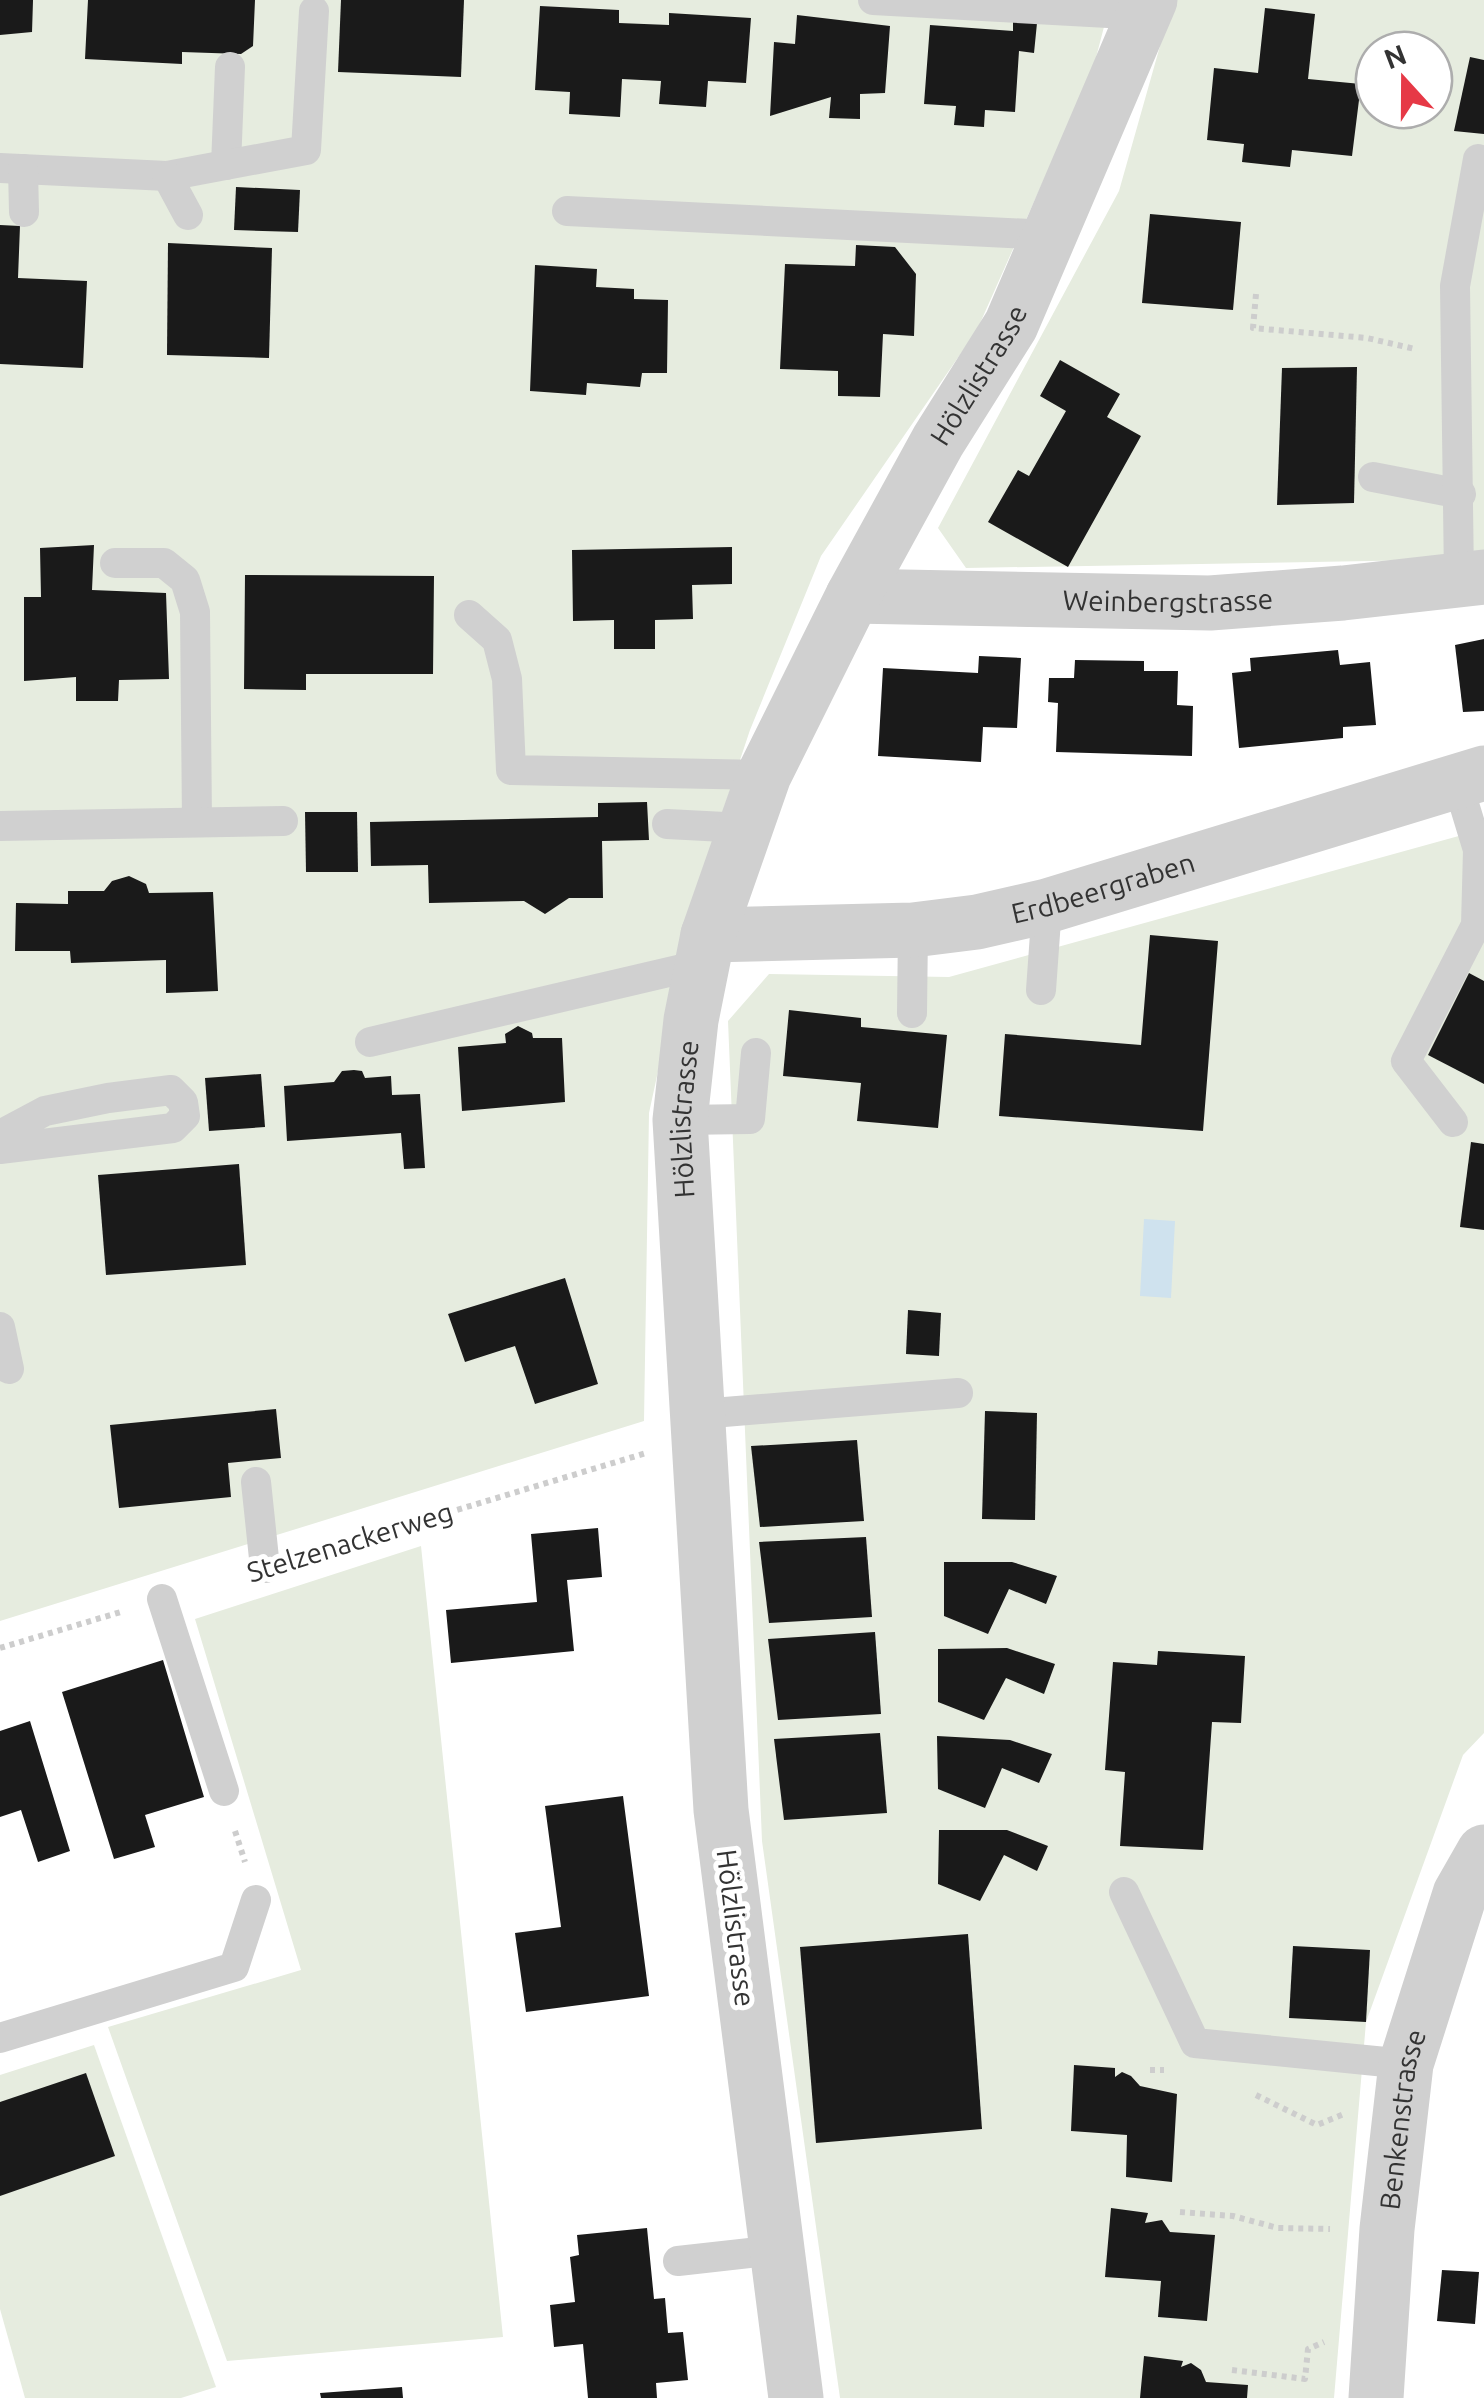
<svg xmlns="http://www.w3.org/2000/svg" width="1484" height="2398" viewBox="0 0 1484 2398" font-family="Ubuntu,sans-serif">
	<rect width="100%" height="100%" fill="#fff"/>
	<g fill="#e6ecdf" fill-rule="evenodd">
		<path d="M0 0H1111L1093 69 977 330 821 556 750 730 698 886 649 1113 644 1421 0 1621Z"/>
		<path d="M1173 0H1484V559L966 568 938 528 1119 191ZM1374 50H1434V110H1374Z"/>
		<path d="M1484 829V1733L1463 1755 1366 2022 1334 2398H840L762 1841 728 1021 769 974 949 977Z"/>
		<path d="M421 1546 503 2337 227 2361 108 2027 301 1970 195 1619Z"/>
		<path d="M94 2045 216 2387 181 2398H25L0 2309V2075Z"/>
	</g>
	<path fill="#cfe2ee" d="M1144 1219 1175 1221 1171 1298 1140 1296Z"/>
	<g fill="#1a1a1a">
		<path d="M0 0H33L32 32 0 35Z"/>
		<path d="M88 0H255L253 46 241 54 182 52V64L85 59Z"/>
		<path d="M341 0H464L461 77 338 72Z"/>
		<path d="M540 6 619 10V23L669 25V13L751 18 746 83 708 81 706 107 659 104 661 81 622 79 620 117 569 114 570 92 535 90Z"/>
		<path d="M1265 8 1315 14 1308 79 1361 84 1352 156 1292 150 1290 167 1242 162 1244 144 1207 140 1214 68 1258 73Z"/>
		<path d="M797 15 890 26 885 93 860 94V119L829 118 831 97 770 116 774 42 795 44Z"/>
		<path d="M1013 21 1037 23 1034 53 1019 51 1015 112 985 110 984 127 954 125 956 106 924 104 930 25 1013 31Z"/>
		<path d="M1470 57 1484 60V134L1454 131Z"/>
		<path d="M236 187 300 190 298 232 234 230Z"/>
		<path d="M1150 214 1241 222 1233 310 1142 303Z"/>
		<path d="M0 225 20 226 18 278 87 281 83 368 0 364Z"/>
		<path d="M168 243 272 248 269 358 167 355Z"/>
		<path d="M856 245 895 247 916 274 914 336 883 334 880 397 838 396V371L780 369 785 264 855 266Z"/>
		<path d="M535 265 597 269 596 287 634 289V299L668 300 667 373H642L640 387 587 383 586 395 530 391Z"/>
		<path d="M1060 360 1120 394 1107 417 1141 436 1068 567 988 522 1018 470 1029 476 1066 411 1040 396Z"/>
		<path d="M1357 367 1354 503 1277 505 1282 368Z"/>
		<path d="M94 545 92 590 166 593 169 679 119 680 118 701H76V677L24 681V597H41L40 548Z"/>
		<path d="M732 547V584L692 585 693 619 655 620V649H614V620L573 621 572 550Z"/>
		<path d="M245 575 434 576 433 674H306V690L244 689Z"/>
		<path d="M1484 639V711L1463 712 1455 645Z"/>
		<path d="M1338 650 1340 665 1370 662 1376 725 1343 727V738L1239 748 1232 673 1251 671 1250 658Z"/>
		<path d="M979 656 1021 658 1017 728 983 727 981 762 878 756 883 668 978 673Z"/>
		<path d="M1075 660 1144 661V671H1178L1177 705 1193 706 1192 756 1056 752 1058 703 1048 702 1049 678H1074Z"/>
		<path d="M647 802 649 840 602 841 603 898H569L545 914 524 901 429 903 428 865 371 866 370 822 598 817V803Z"/>
		<path d="M305 812H357L358 872H306Z"/>
		<path d="M129 876 146 884 149 893 213 892 218 991 166 993V960L71 963 70 951H15L16 903 68 904V891H104L112 881Z"/>
		<path d="M1150 935 1218 941 1203 1131 999 1116 1005 1034 1141 1045Z"/>
		<path d="M1469 973 1484 981V1084L1428 1055Z"/>
		<path d="M789 1010 861 1018V1027L947 1035 938 1128 857 1121 861 1083 783 1076Z"/>
		<path d="M518 1026 532 1033 533 1038H562L565 1102 462 1111 458 1047 506 1043 505 1034Z"/>
		<path d="M354 1070 362 1071 365 1078 391 1076 392 1095 420 1094 425 1168 404 1169 401 1133 287 1141 284 1086 334 1082 342 1071Z"/>
		<path d="M261 1074 265 1127 209 1131 205 1078Z"/>
		<path d="M1471 1142 1484 1144V1230L1460 1227Z"/>
		<path d="M239 1164 246 1265 106 1275 98 1175Z"/>
		<path d="M565 1278 598 1384 535 1404 515 1346 465 1362 448 1314Z"/>
		<path d="M908 1310 941 1313 939 1356 906 1354Z"/>
		<path d="M276 1409 281 1458 228 1463 231 1497 119 1508 110 1425Z"/>
		<path d="M985 1411 1037 1413 1035 1520 982 1519Z"/>
		<path d="M857 1440 864 1521 760 1527 751 1446Z"/>
		<path d="M598 1528 602 1577 567 1580 574 1651 451 1663 446 1610 537 1602 531 1534Z"/>
		<path d="M866 1537 872 1617 769 1623 759 1542Z"/>
		<path d="M944 1562H1012L1057 1576 1046 1604 1009 1589 988 1634 944 1616Z"/>
		<path d="M875 1632 881 1714 778 1720 768 1639Z"/>
		<path d="M1007 1648 1055 1664 1044 1694 1006 1678 984 1720 938 1702V1649Z"/>
		<path d="M1158 1651 1245 1656 1241 1723 1212 1722 1203 1850 1120 1846 1125 1772 1105 1770 1113 1662 1157 1665Z"/>
		<path d="M163 1660 204 1797 145 1815 155 1847 114 1859 62 1692Z"/>
		<path d="M30 1721 70 1851 38 1862 21 1810 0 1817V1731Z"/>
		<path d="M880 1733 887 1813 784 1820 774 1739Z"/>
		<path d="M937 1736 1010 1740 1052 1754 1039 1783 1002 1768 985 1808 938 1789Z"/>
		<path d="M623 1796 649 1996 526 2012 515 1933 561 1927 545 1806Z"/>
		<path d="M939 1830H1007L1048 1846 1037 1871 1004 1855 980 1901 938 1884Z"/>
		<path d="M968 1934 982 2129 816 2143 800 1947Z"/>
		<path d="M1293 1946 1370 1950 1366 2022 1289 2018Z"/>
		<path d="M1074 2065 1115 2068V2077L1122 2072 1131 2076 1140 2086 1177 2094 1172 2182 1126 2177 1127 2135 1071 2131Z"/>
		<path d="M86 2073 115 2156 0 2196V2102Z"/>
		<path d="M1111 2208 1148 2213 1145 2223 1162 2220 1170 2232 1215 2235 1207 2321 1158 2317 1161 2281 1105 2277Z"/>
		<path d="M647 2228 654 2299 665 2298 668 2333 683 2332 688 2380 656 2383 657 2398H588L583 2344 554 2347 550 2305 575 2302 570 2257 579 2255 577 2235Z"/>
		<path d="M1442 2270 1479 2272 1475 2324 1437 2321Z"/>
		<path d="M1144 2356 1183 2361 1181 2367 1191 2363 1201 2370 1206 2382 1248 2385 1247 2398H1140Z"/>
		<path d="M402 2387 403 2398H321L320 2393Z"/>
	</g>
	<g fill="none" stroke-linecap="round" stroke-linejoin="round">
		<g stroke="#cdcdcd" stroke-width="6" stroke-dasharray="5 5" stroke-linecap="butt">
			<path d="M1256 294 1253 328 1367 338 1415 349"/>
			<path d="M304 1556 646 1453"/>
			<path d="M0 1648 124 1611"/>
			<path d="M235 1831 245 1862"/>
			<path d="M1150 2070H1164"/>
			<path d="M1256 2095 1317 2125 1344 2114"/>
			<path d="M1180 2212 1233 2216 1278 2228 1330 2229"/>
			<path d="M1232 2370 1305 2379 1308 2349 1324 2342"/>
		</g>
		<g stroke="#d0d0d0" stroke-width="30">
			<path d="M873 0 1145 15"/>
			<path d="M226 165 230 67"/>
			<path d="M0 168 167 176 306 150 314 11"/>
			<path d="M23 169 24 212"/>
			<path d="M167 176 188 215"/>
			<path d="M567 211 1050 235"/>
			<path d="M1373 477 1461 494"/>
			<path d="M115 563H164L185 580 195 612 197 822"/>
			<path d="M1459 578 1455 286 1478 159"/>
			<path d="M469 615 497 640 507 679 511 770 764 775"/>
			<path d="M667 824 744 828"/>
			<path d="M0 826 283 821"/>
			<path d="M1041 990 1047 906"/>
			<path d="M912 1013 913 930"/>
			<path d="M370 1042 703 964"/>
			<path d="M680 1120 750 1119 756 1053"/>
			<path d="M1453 1122 1406 1061 1476 925 1478 850 1457 781"/>
			<path d="M0 1135 45 1111 108 1098 171 1090 183 1102 185 1116 173 1128 0 1149"/>
			<path d="M0 1327 9 1369"/>
			<path d="M700 1414 958 1393"/>
			<path d="M256 1482 265 1568"/>
			<path d="M162 1599 224 1791"/>
			<path d="M1124 1892 1195 2043 1406 2064"/>
			<path d="M0 2038 234 1967 256 1900"/>
			<path d="M678 2261 777 2250"/>
		</g>
		<g stroke="#d0d0d0" stroke-width="55">
			<path id="s1" d="M853 596 1210 603 1343 593 1484 577"/>
			<path id="s2" d="M708 935 913 930 977 922 1047 906 1484 773"/>
			<path id="s3" d="M796 2398 721 1810 680 1120 691 1020 708 935 764 775 853 596 938 441 1011 325 1150 0"/>
			<path id="s4" d="M1376 2398 1387 2229 1406 2064 1460 1894 1484 1852"/>
		</g>
	</g>
	<g text-anchor="middle" stroke-width="10" stroke-linejoin="round" paint-order="stroke">
		<g font-size="28" fill="#333" stroke="#fff">
			<text dy="10" stroke="none"><textPath href="#s3" startOffset="2095">Hölzlistrasse</textPath></text>
			<text dy="10" stroke="none"><textPath href="#s1" startOffset="315">Weinbergstrasse</textPath></text>
			<text dy="10" stroke="none"><textPath href="#s2" startOffset="400">Erdbeergraben</textPath></text>
			<text dy="10" stroke="none"><textPath href="#s3" startOffset="1285">Hölzlistrasse</textPath></text>
			<text transform="translate(350 1542) rotate(-17)" y="10">Stelzenackerweg</text>
			<text transform="translate(736 1928) rotate(83)" y="10">Hölzlistrasse</text>
			<text dy="10" stroke="none"><textPath href="#s4" startOffset="280">Benkenstrasse</textPath></text>
		</g>
	</g>
	<g transform="translate(1404 80) rotate(339)"><circle r="48" fill="#ffffff" stroke="#adadad" stroke-width="2.5"/>
	<path d="M0-8L18 38L0 25L-18 38Z" fill="#e63946"/>
	<text y="-15" font-size="28" font-weight="bold" text-anchor="middle" fill="#333333">N</text>
	</g>
</svg>
